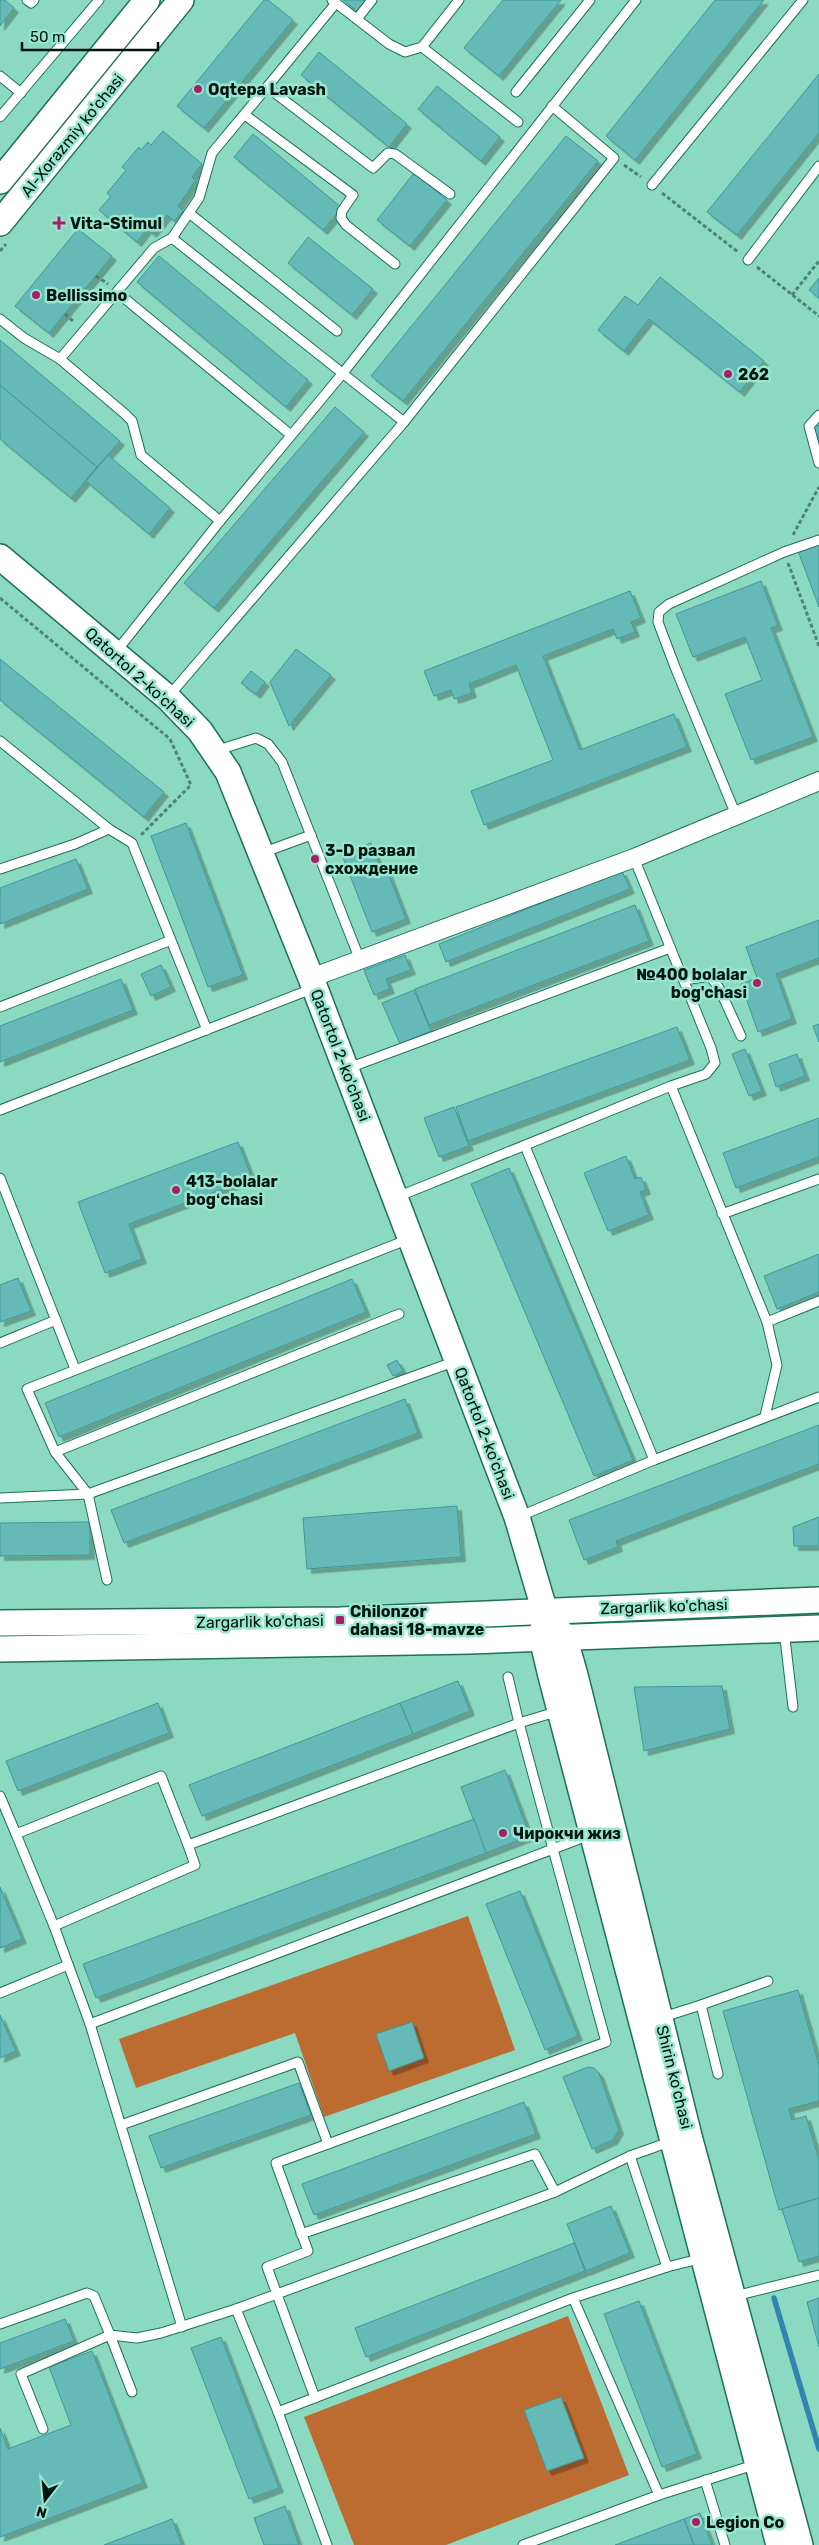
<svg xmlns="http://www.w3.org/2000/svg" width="819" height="2545" viewBox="0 0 819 2545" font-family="Rubik,sans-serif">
	<defs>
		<filter id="shadow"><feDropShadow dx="4.5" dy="4.5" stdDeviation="0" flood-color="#0004"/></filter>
	</defs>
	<rect width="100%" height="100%" fill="#8cd9c2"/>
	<g fill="#bc6c31">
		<path d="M468 1916 515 2050 324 2117 295 2033 136 2088 119 2039Z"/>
		<path d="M568 2316 629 2475 446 2545H354L304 2417Z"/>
	</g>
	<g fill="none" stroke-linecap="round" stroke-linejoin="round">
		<path stroke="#3285ae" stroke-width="5.5" d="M774 2298 819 2449"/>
	</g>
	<g fill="#65bab8" stroke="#419897" filter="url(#shadow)">
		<path d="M0 0H5L14 8 0 26Z"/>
		<path d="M264 0H268L293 20 204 128 177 106Z"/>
		<path d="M343 0H366L357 11Z"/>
		<path d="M503 0H561L499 76 464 48Z"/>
		<path d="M715 0H764L635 160 606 136Z"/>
		<path d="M319 52 407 124 389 147 301 75Z"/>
		<path d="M819 74V133L737 235 707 212Z"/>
		<path d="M437 86 500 137 481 161 418 109Z"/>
		<path d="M163 131 202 164 192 177 196 180 178 206 183 211 174 221 167 215 152 233 147 229 137 242 99 210 111 196 107 193 126 170 122 167 139 147 141 150 148 142 151 145Z"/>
		<path d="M253 134 342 208 323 230 234 157Z"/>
		<path d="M566 136 598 161 403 401 371 376Z"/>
		<path d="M414 173 447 200 410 246 377 220Z"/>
		<path d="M78 229 112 256 49 333 15 306Z"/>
		<path d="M308 237 373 289 352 315 288 263Z"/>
		<path d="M159 256 308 380 286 407 137 282Z"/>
		<path d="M660 277 764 361 740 392 649 319 624 351 598 330 625 296 638 305Z"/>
		<path d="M819 278V298L809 290Z"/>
		<path d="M0 340 120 441 97 467 0 385Z"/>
		<path d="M0 385 97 467 71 498 0 439Z"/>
		<path d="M335 407 364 432 214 608 184 583Z"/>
		<path d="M819 425V441L814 427Z"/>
		<path d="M108 455 170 508 149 534 86 481Z"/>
		<path d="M819 543V607L798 551Z"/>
		<path d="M761 581 778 626 771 628 813 737 751 760 725 694 762 680 745 637 693 657 676 614Z"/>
		<path d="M630 591 641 618 631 622 635 632 617 639 613 629 543 656 580 750 674 714 687 747 484 825 471 791 553 760 516 665 469 684 472 693 454 699 451 690 434 696 424 671Z"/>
		<path d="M296 649 331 675 289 726 270 682Z"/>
		<path d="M0 659 164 792 144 817 0 700Z"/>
		<path d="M251 671 265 682 256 694 241 683Z"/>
		<path d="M186 823 243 975 208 987 151 836Z"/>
		<path d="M371 843 382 872 387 870 406 919 372 932 342 855Z"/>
		<path d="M76 859 88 889 0 924V888Z"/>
		<path d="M622 871 630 889 446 962 439 944Z"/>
		<path d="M635 905 649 941 429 1025 415 989Z"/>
		<path d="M819 920V958L776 974 792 1019 758 1032 741 984 757 978 746 947Z"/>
		<path d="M405 955 411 970 386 979 390 989 374 995 364 970Z"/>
		<path d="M161 965 171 987 151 996 141 974Z"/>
		<path d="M121 979 133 1010 0 1062V1026Z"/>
		<path d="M414 990 431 1031 400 1044 382 1003Z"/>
		<path d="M819 1024V1042L813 1026Z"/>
		<path d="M677 1027 690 1060 468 1141 456 1107Z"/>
		<path d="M745 1049 762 1091 749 1096 732 1054Z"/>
		<path d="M797 1054 805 1076 776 1087 769 1064Z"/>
		<path d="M454 1107 469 1146 439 1157 424 1118Z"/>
		<path d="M819 1118V1157L736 1188 723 1153Z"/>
		<path d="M238 1142 252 1178 129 1224 142 1259 105 1273 78 1202Z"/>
		<path d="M626 1156 635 1179 641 1177 646 1190 640 1192 649 1215 608 1231 584 1173Z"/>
		<path d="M509 1168 633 1460 594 1476 471 1184Z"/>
		<path d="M819 1254V1292L777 1309 764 1276Z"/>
		<path d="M18 1278 31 1311 0 1322V1285Z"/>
		<path d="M352 1279 366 1312 59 1437 45 1403Z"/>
		<path d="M397 1360 403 1371 393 1376 387 1365Z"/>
		<path d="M405 1399 418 1433 124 1543 111 1510Z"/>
		<path d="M819 1425V1464L616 1541 618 1547 584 1560 569 1520Z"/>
		<path d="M457 1506 461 1557 307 1569 303 1518Z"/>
		<path d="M819 1517V1546H794L793 1527Z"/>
		<path d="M90 1522V1555L0 1556V1523Z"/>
		<path d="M458 1681 470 1711 413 1734 400 1703Z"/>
		<path d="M722 1686 730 1729 644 1751 634 1687Z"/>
		<path d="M158 1703 169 1733 18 1791 6 1761Z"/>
		<path d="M400 1703 413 1734 202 1816 189 1785Z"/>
		<path d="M505 1770 530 1836 486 1853 461 1787Z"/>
		<path d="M474 1819 486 1853 96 1998 83 1964Z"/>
		<path d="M0 1887 22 1939 0 1948Z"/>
		<path d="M520 1891 578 2036 545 2050 486 1904Z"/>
		<path d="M798 1990 819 2065V2101L789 2109 792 2120 806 2116 819 2159V2198L779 2210 723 2011Z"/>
		<path d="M0 2015 16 2051 0 2058Z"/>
		<path d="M412 2022 424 2058 389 2071 376 2034Z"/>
		<path d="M588 2067 594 2068 599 2073 619 2130 613 2140 592 2149 563 2077Z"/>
		<path d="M299 2083 311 2115 161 2168 149 2136Z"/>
		<path d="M524 2102 536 2134 314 2215 302 2184Z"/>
		<path d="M819 2198V2256L799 2262 782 2209Z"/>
		<path d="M611 2206 630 2253 586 2271 567 2224Z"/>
		<path d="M574 2243 585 2271 366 2357 355 2328Z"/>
		<path d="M819 2298V2347L807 2302Z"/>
		<path d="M639 2301 697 2454 662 2467 604 2314Z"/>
		<path d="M65 2319 74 2341 0 2369V2343Z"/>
		<path d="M221 2337 279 2488 249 2499 191 2348Z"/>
		<path d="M92 2351 143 2483 0 2537V2428L8 2449 71 2425 49 2367Z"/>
		<path d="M561 2397 584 2458 547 2471 524 2410Z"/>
		<path d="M285 2506 299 2545H264L254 2518Z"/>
		<path d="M700 2513 712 2545H694L684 2519Z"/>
		<path d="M172 2519 182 2545H104Z"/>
		<path d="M684 2519 694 2545H615Z"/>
	</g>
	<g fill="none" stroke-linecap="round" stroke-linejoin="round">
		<g stroke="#1e705d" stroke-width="11">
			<g id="lane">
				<path d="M27 0 31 3 34 0"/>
				<path d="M332 0 389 44 405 52 422 47 459 0"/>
				<path d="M336 3 267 87 373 168 388 153 395 154 450 194"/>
				<path d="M357 19 372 0"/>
				<path d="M422 47 518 122"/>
				<path d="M0 76 21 93"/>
				<path d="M516 92 590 0"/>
				<path d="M245 115 353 195 342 211 341 218 346 225 395 264"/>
				<path d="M0 117 99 0"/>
				<path d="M652 185 803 0"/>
				<path d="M189 213 337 331"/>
				<path d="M172 238 404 422"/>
				<path d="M748 260 819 166"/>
				<path d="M118 293 291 435"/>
				<path d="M0 319 24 338 60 359 125 414 132 421 141 455 220 521"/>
				<path d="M60 359 154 248 172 238 199 198 212 153 267 87"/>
				<path d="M819 415 809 426 819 463"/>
				<path d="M115 653 220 521 343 373 636 0"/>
				<path d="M168 697 404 422 614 158 552 106"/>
				<path d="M0 741 109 829 132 843 207 1030"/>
				<path d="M215 751 256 738 268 744 282 762 360 960"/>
				<path d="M736 815 675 667 658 622 659 612 669 604 784 552 819 540"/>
				<path d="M262 853 311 835"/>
				<path d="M0 869 75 844 109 829"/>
				<path d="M684 980 710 976 719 988 741 1036"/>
				<path d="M0 1007 169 941"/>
				<path d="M346 1069 670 948"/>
				<path d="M671 1086 767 1322 819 1301"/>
				<path d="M0 1110 314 988"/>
				<path d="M525 1146 654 1460"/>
				<path d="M0 1178 75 1369"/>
				<path d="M397 1197 671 1086 706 1074 715 1063 711 1048 634 858"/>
				<path d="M722 1214 819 1179"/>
				<path d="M399 1314 55 1452 27 1389 409 1239"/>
				<path d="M0 1343 56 1320"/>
				<path d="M765 1416 777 1365 767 1322"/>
				<path d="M55 1452 88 1494 107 1580"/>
				<path d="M0 1498 88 1494 456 1361"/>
				<path d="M518 1517 654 1460 819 1397"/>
				<path d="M784 1630 793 1707"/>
				<path d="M0 1796 16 1834 161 1776 188 1845"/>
				<path d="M16 1834 54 1926 90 2024 182 2327"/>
				<path d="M54 1926 195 1865 188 1845 519 1723 508 1677"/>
				<path d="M0 1993 68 1965"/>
				<path d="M660 2018 701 2005"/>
				<path d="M90 2024 553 1849 519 1723 559 1711"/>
				<path d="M718 2074 701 2005 768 1981"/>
				<path d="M121 2125 298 2062 328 2144"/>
				<path d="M301 2234 535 2154 555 2192"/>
				<path d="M667 2267 703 2258"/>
				<path d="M735 2296 819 2275"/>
				<path d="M573 2298 659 2495 757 2464"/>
				<path d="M236 2309 278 2412 327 2545"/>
				<path d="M0 2324 87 2293 94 2296 110 2335 137 2338 161 2333 236 2309 555 2192 630 2156 672 2141"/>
				<path d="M315 2398 267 2267 308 2251 276 2163 606 2042 553 1849 592 1834"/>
				<path d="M278 2412 573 2298 667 2267 630 2156"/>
				<path d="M43 2429 21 2374 110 2335 132 2392"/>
				<path d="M705 2480 725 2545"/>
				<path d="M523 2545 659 2495"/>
			</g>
		</g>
		<g stroke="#1e705d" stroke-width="20">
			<path id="street" d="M311 978 634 858 819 781"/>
		</g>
		<g stroke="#1e705d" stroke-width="28">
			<g id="secondary">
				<path d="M0 181 147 0"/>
				<path d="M0 223 181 0"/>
				<path d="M0 557 168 698 200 731 228 772 311 978 517 1517 545 1612 542 1638 551 1676 779 2545"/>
				<path d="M545 1612 564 1637 575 1675 689 2136 800 2545"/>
				<path d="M0 1623 340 1620 819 1600"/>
				<path d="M0 1649 471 1641 819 1628"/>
			</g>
		</g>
		<g stroke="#4e8272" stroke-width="3" stroke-dasharray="4 2.5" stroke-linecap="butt">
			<path d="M624 165 641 177"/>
			<path d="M662 193 738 252"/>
			<path d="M0 251 6 244"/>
			<path d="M757 267 819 316"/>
			<path d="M96 276 108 284"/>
			<path d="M792 295 819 261"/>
			<path d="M65 314 74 322"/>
			<path d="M793 535 819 487"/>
			<path d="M788 563 819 646"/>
			<path d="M0 598 170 739 191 785 141 835"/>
		</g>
		<use href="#lane" stroke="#fff" stroke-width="9"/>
		<use href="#street" stroke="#fff" stroke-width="18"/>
		<use href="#secondary" stroke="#fff" stroke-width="25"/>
	</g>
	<g fill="#a61f68" stroke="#99e6cf" stroke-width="2">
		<circle cx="198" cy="89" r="5"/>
		<path d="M56.5 215.5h5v5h5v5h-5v5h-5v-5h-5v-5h5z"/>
		<circle cx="36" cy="295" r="5"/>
		<circle cx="728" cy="374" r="5"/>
		<circle cx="315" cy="859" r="5"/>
		<circle cx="757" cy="983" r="5"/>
		<circle cx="176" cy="1190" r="5"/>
		<rect x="335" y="1615" width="10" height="10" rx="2.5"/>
		<circle cx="503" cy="1833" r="5"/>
		<circle cx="696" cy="2522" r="5"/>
	</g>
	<g text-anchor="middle" stroke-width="5" stroke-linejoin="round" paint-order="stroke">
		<g font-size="16" font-weight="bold" fill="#00150f" stroke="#99e6cf" text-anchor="start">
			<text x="208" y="95">Oqtepa Lavash</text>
			<text x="70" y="229">Vita-Stimul</text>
			<text x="46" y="301">Bellissimo</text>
			<text x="738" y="380">262</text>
			<text x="325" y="856">3-D развал<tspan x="325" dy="18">схождение</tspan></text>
			<text x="747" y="980" text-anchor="end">№400 bolalar<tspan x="747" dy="18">bog'chasi</tspan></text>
			<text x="186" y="1187">413-bolalar<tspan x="186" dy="18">bogʻchasi</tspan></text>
			<text x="350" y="1617">Chilonzor<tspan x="350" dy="18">dahasi 18-mavze</tspan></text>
			<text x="513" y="1839">Чирокчи жиз</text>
			<text x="706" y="2528">Legion Co</text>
		</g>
		<g font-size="16" fill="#00150f" stroke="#99e6cf">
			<text transform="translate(72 135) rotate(-51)" y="6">Al-Xorazmiy ko'chasi</text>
			<text transform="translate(140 677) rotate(42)" y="6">Qatortol 2-ko'chasi</text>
			<text transform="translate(341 1055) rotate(69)" y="6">Qatortol 2-ko'chasi</text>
			<text transform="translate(485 1433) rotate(69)" y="6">Qatortol 2-ko'chasi</text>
			<text transform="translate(664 1606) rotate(-2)" y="6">Zargarlik ko'chasi</text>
			<text transform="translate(260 1621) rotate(-1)" y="6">Zargarlik ko'chasi</text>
			<text transform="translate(675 2077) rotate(76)" y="6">Shirin ko'chasi</text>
		</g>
	</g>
	<g transform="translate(45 2500) rotate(196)" stroke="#99e6cf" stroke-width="4" paint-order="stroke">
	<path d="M0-4L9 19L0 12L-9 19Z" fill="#00150f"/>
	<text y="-8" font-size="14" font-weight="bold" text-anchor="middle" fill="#00150f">N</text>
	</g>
	<path d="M22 42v8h136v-8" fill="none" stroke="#00150f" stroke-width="2.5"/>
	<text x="30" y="42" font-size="15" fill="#00150f" stroke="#99e6cf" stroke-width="4" paint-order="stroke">50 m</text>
</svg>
